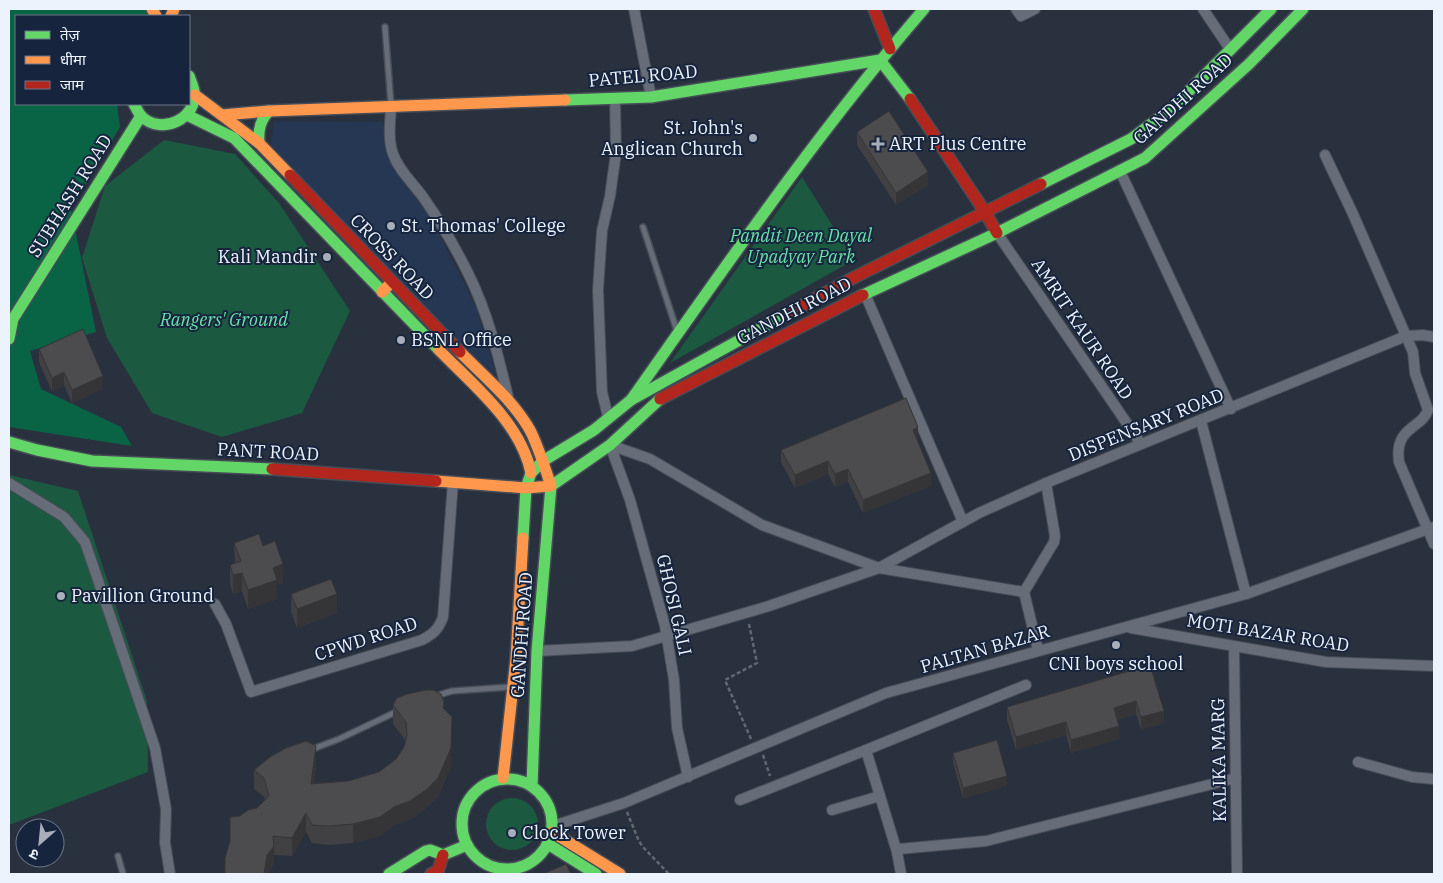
<svg xmlns="http://www.w3.org/2000/svg" width="1443" height="883" viewBox="0 0 1443 883" font-family="'IBM Plex Serif','Noto Sans Devanagari',serif">
	<rect width="100%" height="100%" fill="#29313f"/>
	<path fill="#263754" d="M274 121 382 122 476 307 496 375 454 337 271 146Z"/>
	<g fill="#1b5940">
		<path d="M164 140 235 154 279 203 350 311 302 413 222 437 152 413 107 338 82 258 105 186Z"/>
		<path d="M802 177 854 260 670 363Z"/>
		<path d="M9 475 78 491 147 701 148 772 9 825Z"/>
		<circle cx="512" cy="824" r="26"/>
	</g>
	<path fill="#096445" d="M9 9H162L160 16H16V104H117L120 127 71 209 96 332 30 351 41 389 121 427 132 446 9 427Z"/>
	<g fill="none" stroke-linecap="round" stroke-linejoin="round">
		<g stroke="#474d57" stroke-width="8">
			<g id="lane">
				<path d="M385 27 391 105"/>
				<path d="M643 227 677 331"/>
				<path d="M436 696 452 691 510 687"/>
				<path d="M310 750 339 739 398 711"/>
				<path d="M118 856 123 874"/>
			</g>
		</g>
		<g stroke="#474d57" stroke-width="12">
			<g id="street">
				<path d="M634 9 651 97"/>
				<path d="M1016 9 1021 16 1035 9"/>
				<path d="M1203 9 1230 49"/>
				<path d="M391 108C390 122 388 140 393 154 399 171 413 183 423 197 440 221 455 247 468 273 488 313 499 358 509 401"/>
				<path d="M1325 155 1353 214 1413 352 1415 373 1428 410C1422 429 1394 426 1399 462L1434 544"/>
				<path d="M1120 171 1231 409"/>
				<path d="M997 233 1141 444"/>
				<path d="M865 294 963 522"/>
				<path d="M608 417 602 392 598 290 602 231 610 196 616 153 615 98"/>
				<path d="M1201 421 1246 594"/>
				<path d="M610 445 650 459 762 525 879 568 1024 592 1038 650"/>
				<path d="M610 445 630 500 665 626 674 680 677 728 688 777"/>
				<path d="M9 483 64 517 85 542 155 748 166 809 165 843 170 874"/>
				<path d="M1024 592 1054 542 1055 536 1046 483"/>
				<path d="M215 604 226 624 251 692 422 640C433 634 439 629 443 617L453 482"/>
				<path d="M1131 628 1326 662 1434 666"/>
				<path d="M1234 646 1237 874"/>
				<path d="M537 651 632 646 769 606 879 568 979 513 1046 483 1406 336 1423 335 1434 337"/>
				<path d="M1358 762 1412 777 1434 779"/>
				<path d="M740 800 866 750"/>
				<path d="M832 810 880 796"/>
				<path d="M553 826 624 803 886 693 1246 594 1434 527"/>
				<path d="M897 852 866 750 1026 685"/>
				<path d="M901 874 897 852 899 849 986 841 1236 778"/>
			</g>
		</g>
		<g stroke="#474d57" stroke-width="14">
			<g id="fast">
				<path d="M565 100 651 97 880 60 910 99"/>
				<path d="M134 104C136 108 139 114 142 117 162 135 198 119 194 91 193 86 191 81 189 76"/>
				<path d="M187 115 234 138 439 350"/>
				<path d="M259 143C258 130 260 120 269 111"/>
				<path d="M1041 184 1131 139 1170 110 1271 9"/>
				<path d="M863 295 997 233 1145 158 1249 64 1303 9"/>
				<path d="M9 339 13 319 141 116"/>
				<path d="M631 400C725 267 817 133 924 9"/>
				<path d="M9 442 37 450 92 461 272 469"/>
				<path d="M523 538 526 488 531 473 543 461 594 430 631 400 785 315"/>
				<circle cx="507" cy="824" r="45"/>
				<path d="M532 786 537 651 551 486 610 445 660 399"/>
				<path d="M548 844 596 874"/>
				<path d="M389 874 426 851 430 850 443 855 467 845"/>
			</g>
		</g>
		<g stroke="#474d57" stroke-width="14">
			<g id="slow">
				<path d="M152 9 156 16"/>
				<path d="M171 16 174 9"/>
				<path d="M195 95 259 143 290 175"/>
				<path d="M222 115 269 111 565 100"/>
				<path d="M382 292 392 282"/>
				<path d="M439 350C473 385 521 423 531 473"/>
				<path d="M436 481 526 488 551 486C545 468 539 449 531 432 514 401 484 376 460 352"/>
				<path d="M503 778 516 658 523 538"/>
				<path d="M552 832 620 874"/>
			</g>
		</g>
		<g stroke="#474d57" stroke-width="14">
			<g id="jam">
				<path d="M874 9 890 49"/>
				<path d="M910 99 985 212 997 233"/>
				<path d="M290 175 460 352"/>
				<path d="M785 315 855 277 1041 184"/>
				<path d="M660 399 863 295"/>
				<path d="M272 469 436 481"/>
				<path d="M431 874 438 871 443 855"/>
			</g>
		</g>
		<g stroke="#636872" stroke-width="2.5" stroke-dasharray="4 2.5" stroke-linecap="butt">
			<path d="M749 624 757 663 725 680 751 739"/>
			<path d="M763 755 770 776"/>
			<path d="M627 812 638 839 642 846 669 874"/>
		</g>
		<use href="#lane" stroke="#676d78" stroke-width="5"/>
		<use href="#street" stroke="#676d78" stroke-width="10"/>
		<use href="#fast" stroke="#63d668" stroke-width="11"/>
		<use href="#slow" stroke="#ff974d" stroke-width="11"/>
		<use href="#jam" stroke="#b3261e" stroke-width="11"/>
	</g>
	<g fill="#414043">
		<path d="M857 132 928 185 896 205 857 145Z"/>
		<path d="M39 349 103 389 72 403 64 385 52 391 39 362Z"/>
		<path d="M917 440 931 486 863 513 848 482 835 487 828 474 795 488 781 462V450L918 440Z"/>
		<path d="M234 543 263 546 283 583 277 585V599L248 609 242 591 233 594 230 584V565L235 563Z"/>
		<path d="M291 594 337 613 297 628 291 612Z"/>
		<path d="M1150 665 1164 723 1141 730 1136 714 1117 720 1119 739 1071 753 1066 735 1016 750 1007 720V707Z"/>
		<path d="M393 705 444 709 451 767 438 797 426 808 410 820 394 825 380 836 353 843 329 845 312 843 306 832 292 856 274 855V864L267 874H225V858L230 843V817L240 816 257 808 265 800 264 797 254 789V770L316 765 314 783 348 781 379 772 396 759 404 747 406 741 393 724Z"/>
		<path d="M953 753 1007 786 963 798 953 763Z"/>
	</g>
	<g fill="#353437">
		<path d="M928 172V185L896 205V193Z"/>
		<path d="M64 372V385L52 391V378Z"/>
		<path d="M103 376V389L72 403V390Z"/>
		<path d="M918 427V440L913 443V430Z"/>
		<path d="M828 461V474L795 488V475Z"/>
		<path d="M848 469V482L835 487V474Z"/>
		<path d="M931 473V486L863 513V500Z"/>
		<path d="M283 564V583L277 585V599L248 609V590L273 568Z"/>
		<path d="M242 573V591L233 594V575Z"/>
		<path d="M337 594V613L297 628V609Z"/>
		<path d="M1136 701V714L1114 721V708Z"/>
		<path d="M1164 711V723L1141 730V717Z"/>
		<path d="M452 717 451 767 438 797 426 808 410 820 394 825 380 836 353 843V824Z"/>
		<path d="M1066 722V735L1016 750V737Z"/>
		<path d="M1119 726V739L1071 753V740Z"/>
		<path d="M316 746V765L311 802V784Z"/>
		<path d="M1007 776V786L963 798V788Z"/>
		<path d="M306 813V832L292 856V838Z"/>
		<path d="M274 846V864L267 874H264L267 855Z"/>
	</g>
	<g fill="#4c4b4e" stroke="#353437">
		<path d="M889 111 928 172 896 193 857 132Z"/>
		<path d="M83 329 103 376 72 390 64 372 52 378 39 349Z"/>
		<path d="M906 398 918 427 913 430 931 473 863 500 848 469 835 474 828 461 795 475 781 450Z"/>
		<path d="M259 534 263 546 275 541 283 564 273 568 277 580 248 590 242 573 233 575 230 565 241 561 234 543Z"/>
		<path d="M331 579 337 594 297 609 291 594Z"/>
		<path d="M1150 665 1164 711 1141 717 1136 701 1114 708 1119 726 1071 740 1066 722 1016 737 1007 707Z"/>
		<path d="M426 690H434L441 694 444 702 443 708 452 717 451 748 438 778 426 790 410 801 394 807 380 817 353 824 329 826 312 825 306 813 292 838 273 836 274 846 267 855 264 874H225V858L230 841V817L240 816 248 810 257 808 269 796 264 778 254 770 270 757 286 748 306 741 316 746 311 784 348 781 379 772 396 759 404 747 407 735 406 722 393 705 397 698 407 694Z"/>
		<path d="M997 740 1007 776 963 788 953 753Z"/>
		<path d="M566 864 571 874H543Z"/>
	</g>
	<g fill="#a8afba" stroke="#16253d" stroke-width="2">
		<circle cx="753" cy="138" r="5"/>
		<path d="M875.5 136.5h5v5h5v5h-5v5h-5v-5h-5v-5h5z"/>
		<circle cx="391" cy="226" r="5"/>
		<circle cx="327" cy="257" r="5"/>
		<circle cx="401" cy="340" r="5"/>
		<circle cx="61" cy="596" r="5"/>
		<circle cx="1116" cy="645" r="5"/>
		<circle cx="512" cy="833" r="5"/>
	</g>
	<g text-anchor="middle" stroke-width="4" stroke-linejoin="round" paint-order="stroke">
		<g font-size="18" fill="#edf3fd" stroke="#16253d">
			<text transform="translate(643 76) rotate(-5)" y="6">PATEL ROAD</text>
			<text transform="translate(1183 99) rotate(-42)" y="6">GANDHI ROAD</text>
			<text transform="translate(70 196) rotate(-58)" y="6">SUBHASH ROAD</text>
			<text transform="translate(392 257) rotate(46)" y="6">CROSS ROAD</text>
			<text transform="translate(794 311) rotate(-27)" y="6">GANDHI ROAD</text>
			<text transform="translate(1082 329) rotate(56)" y="6">AMRIT KAUR ROAD</text>
			<text transform="translate(1146 425) rotate(-22)" y="6">DISPENSARY ROAD</text>
			<text transform="translate(268 452) rotate(3)" y="6">PANT ROAD</text>
			<text transform="translate(674 605) rotate(77)" y="6">GHOSI GALI</text>
			<text transform="translate(1268 633) rotate(9)" y="6">MOTI BAZAR ROAD</text>
			<text transform="translate(522 635) rotate(-86)" y="6">GANDHI ROAD</text>
			<text transform="translate(366 639) rotate(-18)" y="6">CPWD ROAD</text>
			<text transform="translate(985 649) rotate(-16)" y="6">PALTAN BAZAR</text>
			<text transform="translate(1219 760) rotate(-91)" y="6">KALIKA MARG</text>
		</g>
		<g font-size="18" fill="#edf3fd" stroke="#16253d" text-anchor="start">
			<text x="743" y="134" text-anchor="end">St. John's<tspan x="743" dy="21">Anglican Church</tspan></text>
			<text x="889" y="150">ART Plus Centre</text>
			<text x="401" y="232">St. Thomas' College</text>
			<text x="317" y="263" text-anchor="end">Kali Mandir</text>
			<text x="411" y="346">BSNL Office</text>
			<text x="71" y="602">Pavillion Ground</text>
			<text x="1116" y="670" text-anchor="middle">CNI boys school</text>
			<text x="522" y="839">Clock Tower</text>
		</g>
		<g font-size="18" font-style="italic" fill="#6be0a7" stroke="#16253d">
			<text x="801" y="242">Pandit Deen Dayal<tspan x="801" dy="21">Upadyay Park</tspan></text>
			<text x="224" y="326">Rangers' Ground</text>
		</g>
	</g>
	<rect width="1443" height="883" fill="none" stroke="#edf3fd" stroke-width="20"/>
	<rect x="15" y="15" width="175" height="90" fill="#16253d" stroke="#6c778a"/>
	<rect x="25" y="31" width="25" height="8" fill="#63d668" stroke="#6c778a"/>
	<text x="60" y="40" font-size="15" fill="#edf3fd">तेज़</text>
	<rect x="25" y="56" width="25" height="8" fill="#ff974d" stroke="#6c778a"/>
	<text x="60" y="65" font-size="15" fill="#edf3fd">धीमा</text>
	<rect x="25" y="81" width="25" height="8" fill="#b3261e" stroke="#6c778a"/>
	<text x="60" y="90" font-size="15" fill="#edf3fd">जाम</text>
	<g transform="translate(40 843) rotate(207)"><circle r="24" fill="#16253d" stroke="#6c778a"/>
	<path d="M0-4L9 19L0 12L-9 19Z" fill="#a8afba"/>
	<text y="-8" font-size="14" font-weight="bold" text-anchor="middle" fill="#edf3fd">उ</text>
	</g>
</svg>
